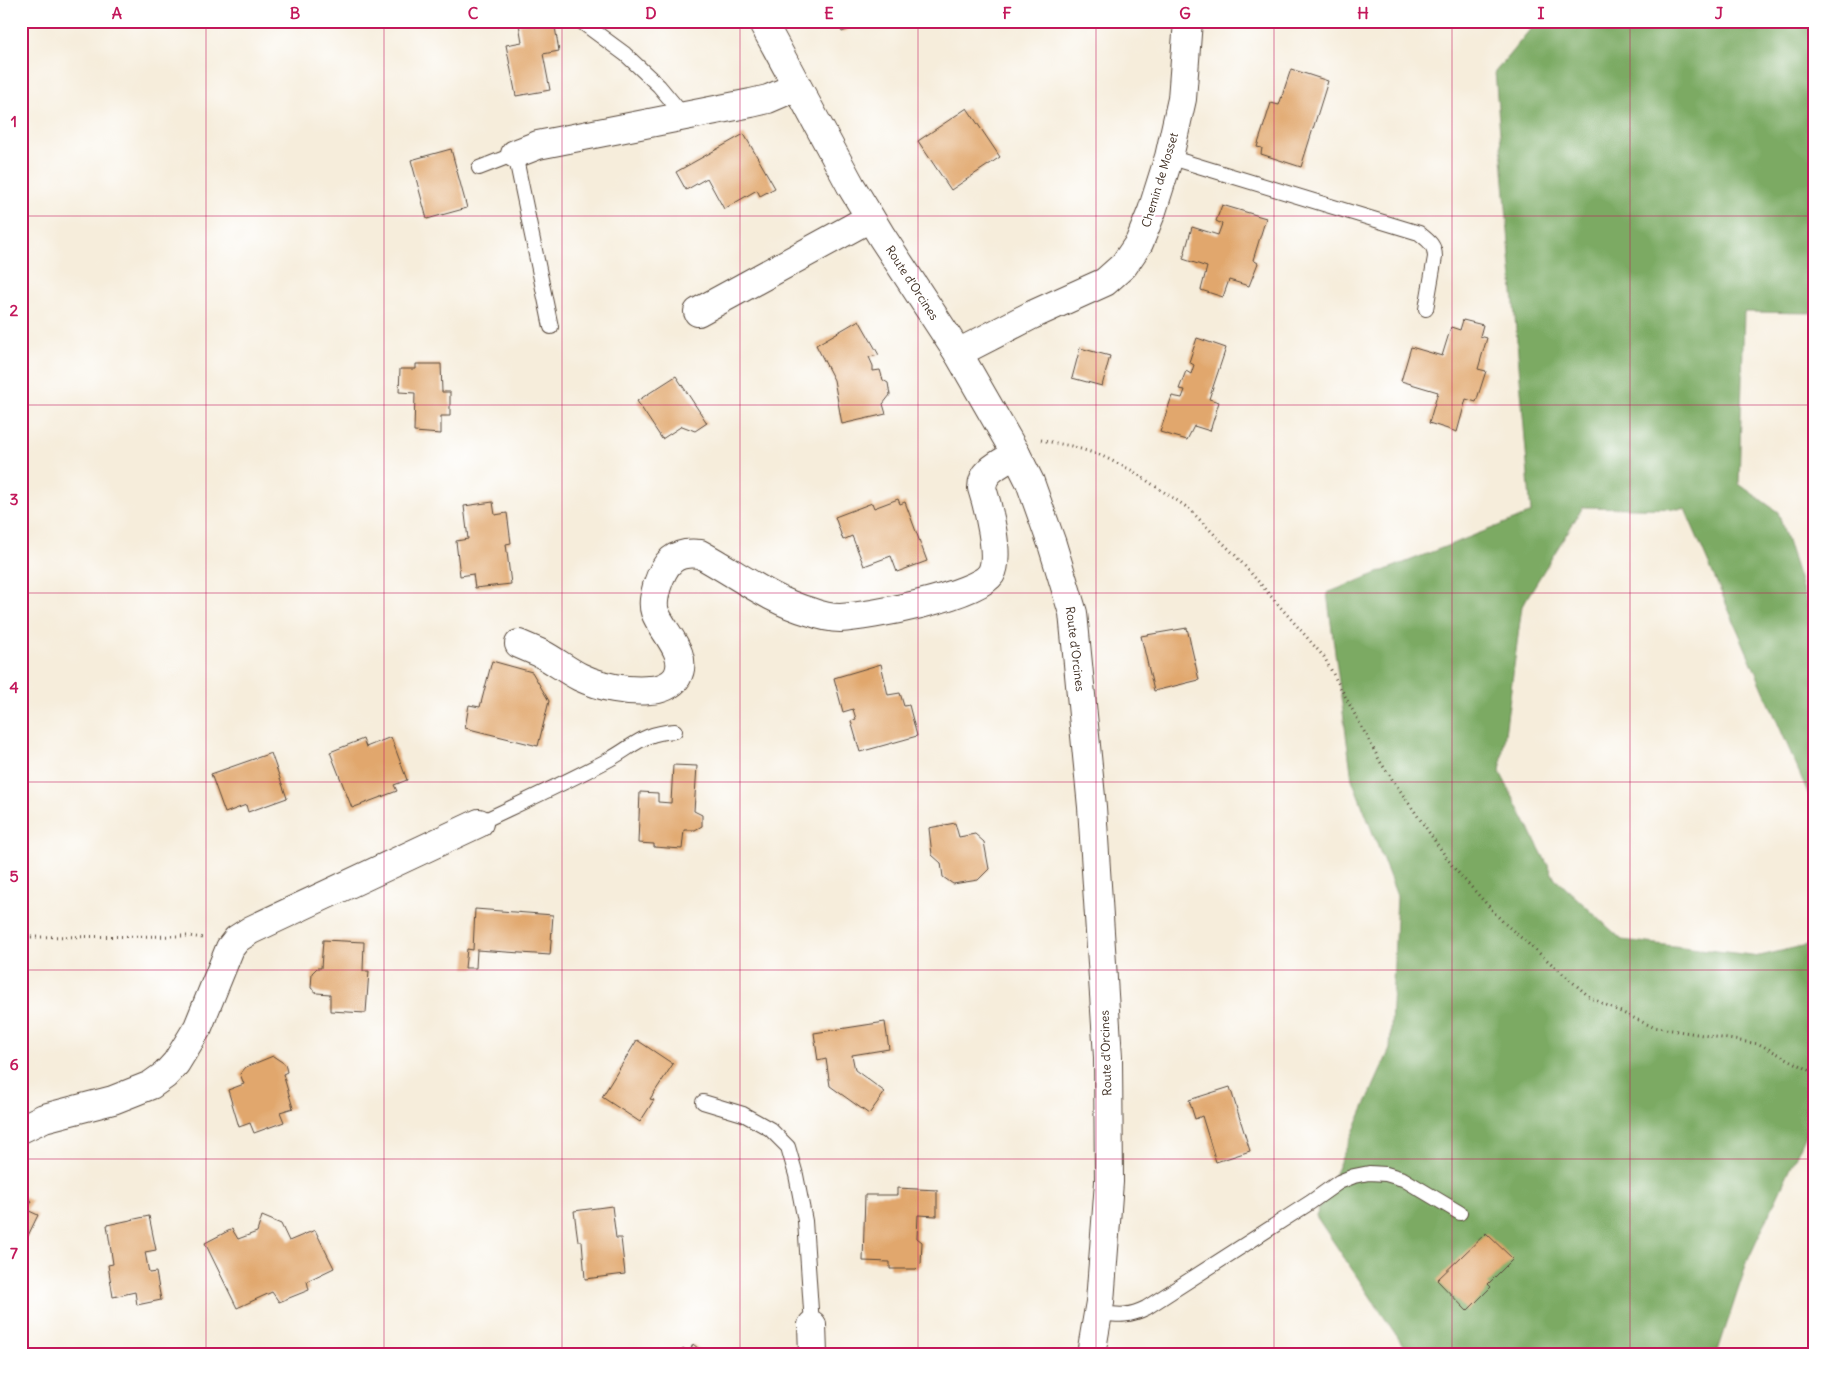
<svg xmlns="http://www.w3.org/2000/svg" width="1836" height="1375" viewBox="0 0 1836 1375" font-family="Delius,sans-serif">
	<rect width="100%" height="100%" fill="#fff"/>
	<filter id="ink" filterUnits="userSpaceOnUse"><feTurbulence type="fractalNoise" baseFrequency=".02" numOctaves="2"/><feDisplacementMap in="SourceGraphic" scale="10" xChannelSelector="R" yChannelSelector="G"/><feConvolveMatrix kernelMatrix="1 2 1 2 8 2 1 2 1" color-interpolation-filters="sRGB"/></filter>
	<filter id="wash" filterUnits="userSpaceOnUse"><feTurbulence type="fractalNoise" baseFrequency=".0096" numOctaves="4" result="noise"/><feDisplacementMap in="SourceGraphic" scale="20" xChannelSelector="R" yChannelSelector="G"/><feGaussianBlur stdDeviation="1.12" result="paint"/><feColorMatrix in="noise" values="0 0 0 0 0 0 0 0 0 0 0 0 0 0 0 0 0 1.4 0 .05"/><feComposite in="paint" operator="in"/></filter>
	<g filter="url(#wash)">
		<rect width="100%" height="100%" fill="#f6eddb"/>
		<path fill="#7caa64" stroke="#5c6a41" d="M1537 21H1815V313L1744 312 1739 484 1778 512 1815 629V809L1685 509 1583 507 1522 606 1500 772 1554 877 1622 940 1760 956 1815 943V1115L1748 1260 1717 1354H1409L1316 1216 1390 1049 1397 896 1352 779 1327 593 1531 513 1495 72Z"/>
		<g id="blocks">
			<g fill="#e1a76d">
				<path d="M532 21H554L559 51 543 54 550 90 516 96 506 45 522 42 519 24Z"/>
				<path d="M837 21H868L842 32Z"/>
				<path d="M1291 69 1328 81 1301 167 1261 154 1262 148 1257 147 1271 103 1279 105Z"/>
				<path d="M967 108 1000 157 951 190 918 141Z"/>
				<path d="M744 134 775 188 760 196 757 190 724 209 707 178 686 190 676 172Z"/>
				<path d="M451 149 467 208 427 219 411 160Z"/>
				<path d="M1222 205 1266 218 1253 260 1258 263 1249 286 1229 280 1223 297 1201 290 1207 267 1183 259 1192 227 1218 235 1222 224 1216 221Z"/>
				<path d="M859 320 879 355 869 357 873 366V371L880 370 883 380 888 383 890 395 883 404 886 414 842 424 834 380 816 345Z"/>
				<path d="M1463 320 1483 325 1480 336 1487 338 1478 369 1486 371 1476 402 1466 399 1457 432 1429 423 1438 392 1401 381 1411 347 1442 356 1451 327 1460 330Z"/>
				<path d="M1197 338 1226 348 1209 399 1219 402 1210 431 1194 426 1187 440 1160 432 1172 396 1182 398 1185 390 1179 389 1186 371 1191 374 1194 365 1189 362Z"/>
				<path d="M1080 348 1110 356 1102 386 1072 378Z"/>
				<path d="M416 364H441L442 392H450V416H441V434L414 432 415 393 399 392 400 369H416Z"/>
				<path d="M676 376 707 423 695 431 682 426 662 439 637 401Z"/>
				<path d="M898 499 900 504 905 502 927 561 897 572 891 556 864 566 852 536 843 540 835 517 872 503 874 508Z"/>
				<path d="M493 502 495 515 507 513 511 543 506 544 511 584 475 588 473 574 460 576 456 541 468 539 464 506Z"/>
				<path d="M1187 628 1199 680 1154 691 1141 636Z"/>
				<path d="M492 661 532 672 549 701 538 746 465 728 469 705 480 707Z"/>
				<path d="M881 664 888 695 900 693 904 706 909 705 917 736 860 752 851 721 856 719 853 709 843 712 834 678Z"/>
				<path d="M391 737 407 780 394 785 397 791 352 808 330 752 363 739 366 747Z"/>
				<path d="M271 753 287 798 248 812 246 805 225 813 211 774Z"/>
				<path d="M673 765 697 766 694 811 702 815V826L695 830H684L682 849 654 847V844L638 843 640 792 658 793V802L671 803Z"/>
				<path d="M955 823 959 837 975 834 984 842 989 869 978 880 953 884 943 877 941 863 932 855 929 828Z"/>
				<path d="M475 909 553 915 550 955 477 950 476 968H465L467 949 473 950Z"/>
				<path d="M323 940 364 942 363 971H369L366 1013 330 1011V994L317 993 311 988 312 973 317 968H321Z"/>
				<path d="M885 1022 889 1049 852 1055 855 1070 885 1092 869 1114 830 1086 826 1059 818 1061 814 1033Z"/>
				<path d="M637 1040 673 1064 650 1099 654 1100 640 1122 602 1097Z"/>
				<path d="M273 1056 285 1064 287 1072 283 1074 293 1108 280 1112 284 1122 254 1133 250 1123 239 1127 228 1090 244 1084 240 1074 246 1067Z"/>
				<path d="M1230 1087 1250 1151 1216 1162 1202 1116 1195 1119 1189 1100Z"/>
				<path d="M897 1188 937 1190V1216L918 1215 917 1238 922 1242 921 1264 916 1269H890V1262L863 1261 865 1195H897Z"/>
				<path d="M21 1196 32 1201 27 1210 38 1215 21 1250Z"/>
				<path d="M612 1206 616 1238H621L625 1274 585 1279 582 1241H578L574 1211Z"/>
				<path d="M149 1216 156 1250 145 1252 149 1273 156 1272 161 1300 137 1305 135 1292 113 1297 108 1265 113 1264 107 1225Z"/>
				<path d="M262 1216 281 1224 289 1241 315 1230 334 1268 307 1281 309 1290 279 1302 272 1292 237 1308 205 1243 232 1229 238 1239 257 1232Z"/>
				<path d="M1486 1233 1513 1259 1488 1284 1491 1287 1467 1311 1437 1280Z"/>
				<path d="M693 1344 705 1354H679L683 1348 689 1353Z"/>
			</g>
		</g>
	</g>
	<g filter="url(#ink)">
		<use href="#blocks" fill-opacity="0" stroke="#57473a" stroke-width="1"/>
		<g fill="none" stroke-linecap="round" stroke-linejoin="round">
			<g stroke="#57473a" stroke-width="16">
				<g id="lane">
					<path d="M583 23 625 54 659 86 684 116"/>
					<path d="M1169 157 1419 233C1429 241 1435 245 1435 257L1426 309"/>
					<path d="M479 168 515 154 551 327"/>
					<path d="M479 823C523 802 567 782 610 759 635 745 643 733 675 731"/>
					<path d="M703 1102 743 1114 770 1129 788 1147 796 1175 805 1221 812 1325"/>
					<path d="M1098 1313C1118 1315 1128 1317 1146 1308L1311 1202 1339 1182 1354 1176 1369 1173 1386 1174 1403 1179 1460 1213"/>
				</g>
			</g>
			<g stroke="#57473a" stroke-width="30">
				<g id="street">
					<path d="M515 154 538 145 751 103 768 99 796 87"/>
					<path d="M698 312 870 218"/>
					<path d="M958 353 1032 315 1105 282 1124 265 1139 243 1152 211 1169 157 1182 99 1188 21"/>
					<path d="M519 644C526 647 533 650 540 653 554 660 566 670 580 677 601 687 627 692 650 690 660 690 672 685 677 677 690 654 662 632 655 612 652 603 655 594 657 586 665 562 674 551 700 554 737 574 771 601 811 612 819 615 831 618 840 618 868 617 977 596 991 574 1001 557 988 507 982 488 982 470 1002 463 1016 454"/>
					<path d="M21 1129 44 1118 113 1100 151 1085 165 1075 176 1063 198 1027 230 948 237 939 251 930 479 823"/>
					<path d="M812 1325 813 1354"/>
				</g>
			</g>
			<g stroke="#57473a" stroke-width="30">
				<path id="secondary" d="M762 21 851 186 882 237 958 353 1016 454 1030 482 1052 544 1073 613 1092 807 1108 1057 1109 1182 1100 1302 1091 1354"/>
			</g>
			<g stroke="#57473a" stroke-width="3" stroke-dasharray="1 4" stroke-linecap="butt">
				<path d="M1041 440 1071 446 1100 455 1131 470 1188 508 1235 555 1324 657 1381 763 1453 867 1503 922 1591 998 1653 1027 1759 1044 1815 1073"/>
				<path d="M21 937 189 936 203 938"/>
			</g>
			<use href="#lane" stroke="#fff" stroke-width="14"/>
			<use href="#street" stroke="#fff" stroke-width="28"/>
			<use href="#secondary" stroke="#fff" stroke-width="28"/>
		</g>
	</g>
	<path fill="none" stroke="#c2185b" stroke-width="1" stroke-opacity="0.55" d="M206 21V1354M384 21V1354M562 21V1354M740 21V1354M918 21V1354M1096 21V1354M1274 21V1354M1452 21V1354M1630 21V1354M21 216H1815M21 405H1815M21 593H1815M21 782H1815M21 970H1815M21 1159H1815"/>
	<g text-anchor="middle" stroke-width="4" stroke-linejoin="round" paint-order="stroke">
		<g font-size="12" fill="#3b2a1e" stroke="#fff">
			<text transform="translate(1160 180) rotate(-73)" y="4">Chemin de Mosset</text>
			<text transform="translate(912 283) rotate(57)" y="4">Route d'Orcines</text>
			<text transform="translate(1075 649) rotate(83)" y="4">Route d'Orcines</text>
			<text transform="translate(1106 1053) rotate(-92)" y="4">Route d'Orcines</text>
		</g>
	</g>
	<rect width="1836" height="1375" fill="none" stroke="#fff" stroke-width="55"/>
	<rect x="28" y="28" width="1780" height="1320" fill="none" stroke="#c2185b" stroke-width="2"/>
	<g font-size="16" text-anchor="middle" font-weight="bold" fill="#c2185b">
		<text x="117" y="19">A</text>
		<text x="295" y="19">B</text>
		<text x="473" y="19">C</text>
		<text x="651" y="19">D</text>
		<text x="829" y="19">E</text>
		<text x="1007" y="19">F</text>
		<text x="1185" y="19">G</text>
		<text x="1363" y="19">H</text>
		<text x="1541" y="19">I</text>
		<text x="1719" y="19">J</text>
		<text x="14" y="127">1</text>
		<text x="14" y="316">2</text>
		<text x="14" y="505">3</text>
		<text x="14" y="693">4</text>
		<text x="14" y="882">5</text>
		<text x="14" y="1070">6</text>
		<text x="14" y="1259">7</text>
	</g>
</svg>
